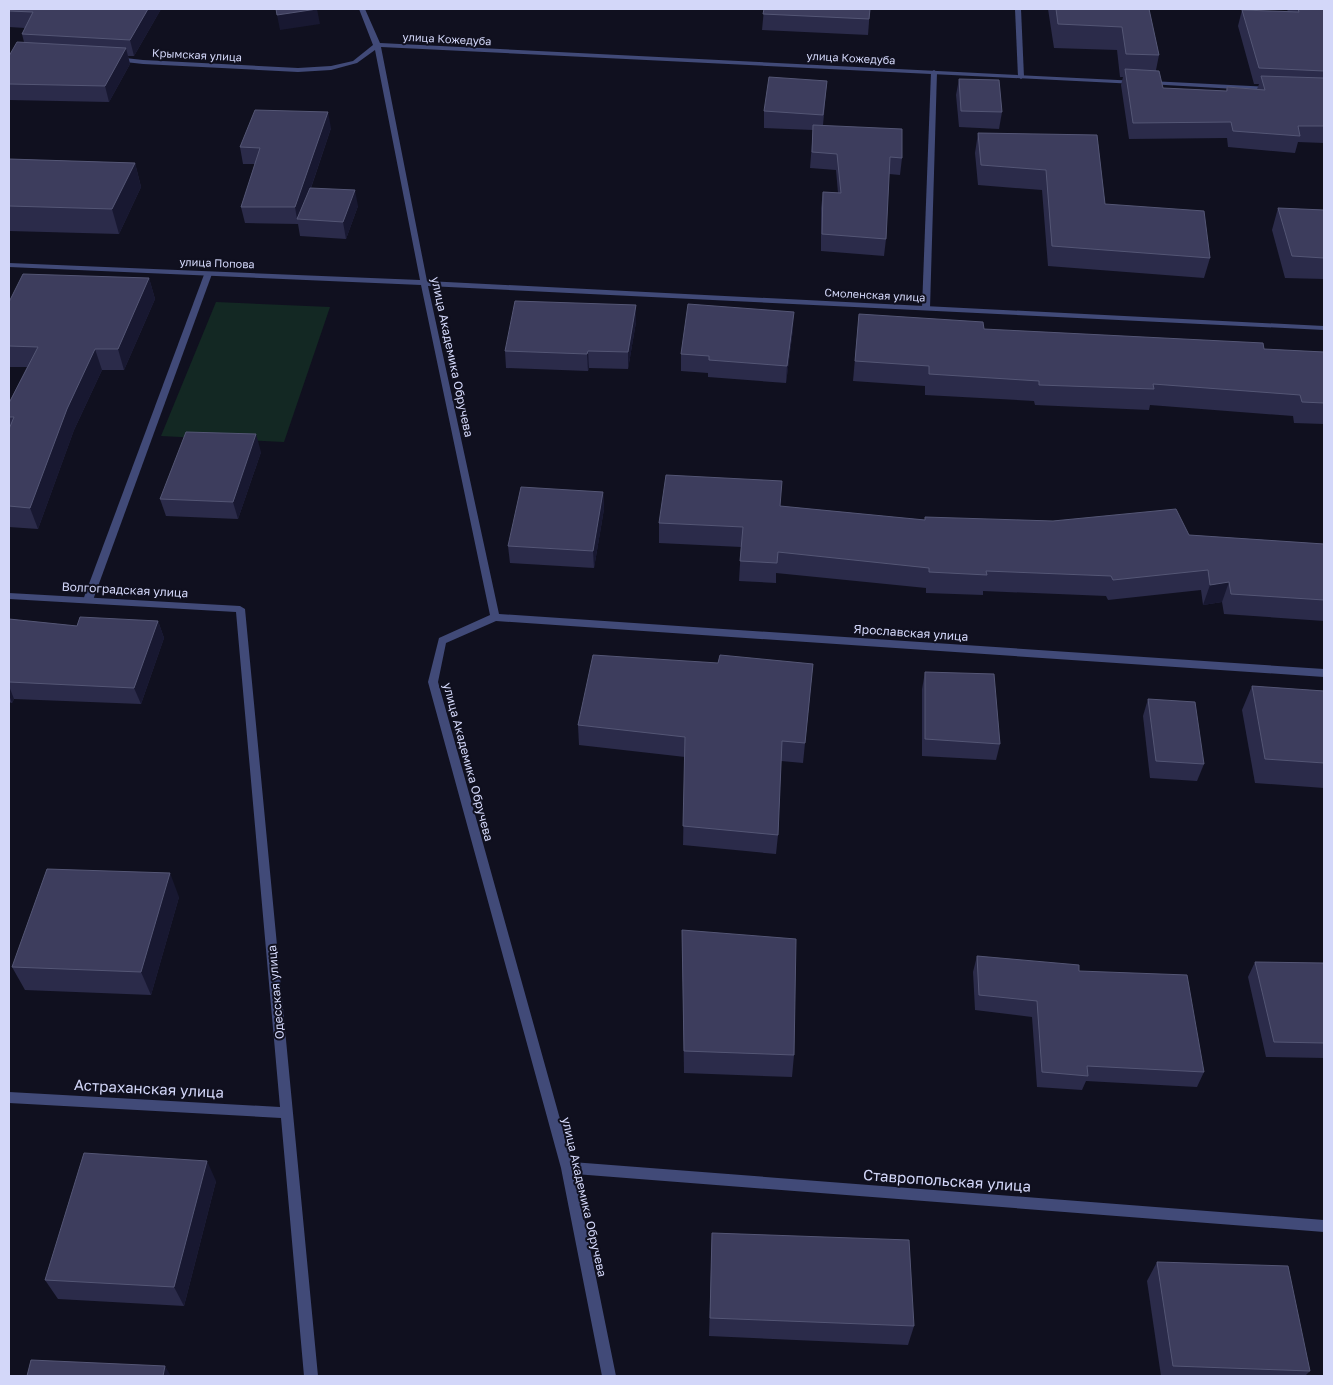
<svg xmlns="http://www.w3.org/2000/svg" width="1333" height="1385" viewBox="0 0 1333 1385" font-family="'Golos Text',sans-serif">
	<rect width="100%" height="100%" fill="#10101f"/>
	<path fill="#132823" d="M216 302 330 307 284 442 161 436Z"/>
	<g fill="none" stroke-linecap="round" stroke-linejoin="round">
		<g fill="#414a78" fill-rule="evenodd">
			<path d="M1015 9H1021L1024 77 1021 79 1018 77Z"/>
			<path d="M934 70 937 72 930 308 926 310 922 308 931 72Z"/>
			<path d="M205 272H208L212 274 93 600 88 603 85 602 83 600Z"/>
		</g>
		<g fill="#414a78" fill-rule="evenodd">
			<path d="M359 9H365L380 43 1138 81V83L1136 84 381 47 427 281 1324 326V330L428 286 499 614 1324 669V677L496 621 446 643 438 682 572 1162 1324 1220V1232L575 1174 616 1376H602L561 1168 428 682 439 638 490 615 421 285 9 267V263L420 280 375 50 357 63 331 70 298 72 143 64 116 61 113 59 116 57 143 60 298 68 331 66 353 61 373 45Z"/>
			<path d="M1150 81 1271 87 1274 89 1271 91 1148 84 1147 83Z"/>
			<path d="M9 593 240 606 245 609 318 1376H304L281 1118 9 1103V1092L280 1107 236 612 9 599Z"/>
		</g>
	</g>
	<g fill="#2b2b4a">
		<path d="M9 9H161L134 56H128L130 64 109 102 9 100V56L24 42 22 34 25 28 9 27Z"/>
		<path d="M764 9H870L868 35 762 30Z"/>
		<path d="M1048 9H1149L1159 55 1156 70 1163 88 1226 91 1227 87 1257 89 1259 84H1254L1238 26 1242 10 1288 12 1287 9H1324V143L1298 142 1295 153 1228 147 1227 138 1129 139 1121 85 1123 77H1120L1117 50 1054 48Z"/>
		<path d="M959 79 1002 112 999 129 959 127 956 95Z"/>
		<path d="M827 81 823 125 902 158 900 175 889 174 886 239 884 256 821 251V208L823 192 838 193 836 170 810 168 813 130 764 128V111Z"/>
		<path d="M331 128 311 188 358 206 346 239 300 236 298 224 245 223 241 207 255 164H243L240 147Z"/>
		<path d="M978 133 1097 135 1105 204 1210 258 1204 278 1048 266 1042 190 978 185 975 153Z"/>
		<path d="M9 159 135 163 141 187 119 234 9 231Z"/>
		<path d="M1278 208 1324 210V279L1285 278 1272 230Z"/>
		<path d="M149 278 155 299 124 370H102L74 430 38 529 9 527V403L27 367H9V302Z"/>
		<path d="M636 305V322L628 369 589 368 588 371 506 368 505 351Z"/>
		<path d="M859 314 984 329 1264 349 1324 352V424L1294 423 1293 416 1150 405 1149 410 1035 405 1034 401 925 395V386L853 381Z"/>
		<path d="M793 329 786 383 708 377V373L681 371V354Z"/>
		<path d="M261 452 238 519 166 516 160 499Z"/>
		<path d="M603 492 604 509 594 568 510 563 508 546Z"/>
		<path d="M780 506 925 520V517L1324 544V621L1224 614 1222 602 1203 605 1201 590 1108 600 1106 596 983 591V595L926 593V588L776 573V583L739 581 741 547 659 543V523Z"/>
		<path d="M9 619 77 626 158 621 164 638 141 704 14 699 12 703 9 702Z"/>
		<path d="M718 663 813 664 803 763 781 761 778 835 776 854 683 845 685 757 579 745 578 725Z"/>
		<path d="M925 672 1000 744 996 760 922 756V689Z"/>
		<path d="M1252 686 1324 691V788L1255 783 1242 710Z"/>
		<path d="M1148 699 1204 764 1197 781 1150 778 1143 716Z"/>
		<path d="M179 897 151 995 25 990 12 967Z"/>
		<path d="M682 930 794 1055 792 1077 684 1073Z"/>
		<path d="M977 956 1079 971 1204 1072 1197 1087 1086 1081 1082 1090 1037 1087 1032 1017 975 1010 973 972Z"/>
		<path d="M1255 962 1324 967V1058L1266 1057 1248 977Z"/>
		<path d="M216 1181 184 1306 58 1299 45 1280Z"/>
		<path d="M712 1233 914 1326 908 1345 709 1336Z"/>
		<path d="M1157 1262 1310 1371 1305 1376H1161L1147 1281Z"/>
	</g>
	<g fill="#181831">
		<path d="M148 9H161L134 56 130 40Z"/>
		<path d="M317 9 320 24 280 30 277 15Z"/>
		<path d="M126 48 130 64 109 102 105 86Z"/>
		<path d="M328 112 331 128 300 220 297 219 295 207Z"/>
		<path d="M135 163 141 187 119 234 112 209Z"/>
		<path d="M355 190 358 206 346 239 343 222Z"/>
		<path d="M149 278 155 299 124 370 118 349Z"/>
		<path d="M636 305V322L628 369V352Z"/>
		<path d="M794 312 793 329 786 383 787 366Z"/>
		<path d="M95 349 102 370 74 430 38 529 30 508 67 409Z"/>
		<path d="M588 351 589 368 588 371 587 354Z"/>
		<path d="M256 434 261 452 238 519 233 502Z"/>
		<path d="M603 492 604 509 594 568 593 551Z"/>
		<path d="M1229 582 1222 602 1203 605 1210 585Z"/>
		<path d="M158 621 164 638 141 704 134 688Z"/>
		<path d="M9 686 14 699 12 703 9 695Z"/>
		<path d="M170 873 179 897 151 995 141 972Z"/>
		<path d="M207 1161 216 1181 184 1306 174 1287Z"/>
		<path d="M165 1366 171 1376H163Z"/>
	</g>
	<g fill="#3d3d5d" stroke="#545675">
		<path d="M9 9H148L130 40 22 34 33 12 9 11Z"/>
		<path d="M276 9H317L277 15Z"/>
		<path d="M764 9H870L869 19 763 14Z"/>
		<path d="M1056 9H1149L1159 55 1126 54 1122 27 1058 24Z"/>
		<path d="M1298 9H1324V71L1259 68 1242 10 1299 12Z"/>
		<path d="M17 42 126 48 105 86 9 84V56Z"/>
		<path d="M1125 69 1159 71 1163 88 1227 91V87L1265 90 1261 76 1324 78V126H1298L1300 136 1233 131 1231 122 1133 123Z"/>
		<path d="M769 77 827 81 823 115 764 111Z"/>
		<path d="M959 79 999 80 1002 112 961 111Z"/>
		<path d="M255 110 328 112 295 207H241L260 148 240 147Z"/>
		<path d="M813 125 902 129V158L890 157 886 239 822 234 823 192 841 193 837 154 812 152Z"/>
		<path d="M978 133 1097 135 1105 204 1204 211 1210 258 1052 246 1046 170 981 165Z"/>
		<path d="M9 159 135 163 112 209 9 206Z"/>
		<path d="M310 188 355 190 343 222 297 219Z"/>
		<path d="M1278 208 1324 210V258L1292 256Z"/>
		<path d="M23 274 149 278 118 349H95L67 409 30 508 9 506V429L14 417H9V403L38 347 9 346V302Z"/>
		<path d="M515 301 636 305 628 352 588 351 587 354 505 351Z"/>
		<path d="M688 304 794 312 787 366 709 360V356L681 354Z"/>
		<path d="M859 314 983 322 984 329 1263 343 1264 349 1324 352V403L1302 402 1300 395 1153 384 1154 389 1039 385V381L929 374V366L855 361Z"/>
		<path d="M186 432 256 434 233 502 160 499Z"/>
		<path d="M666 475 782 481 780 506 925 520V517L1053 521 1176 509 1189 535 1324 544V600L1231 594 1229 582 1210 585 1208 570 1113 580 1111 576 986 571 987 575 929 572V568L778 552 777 563 740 561 743 527 659 523Z"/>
		<path d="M521 487 603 492 593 551 508 546Z"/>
		<path d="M80 617 158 621 134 688 9 682V619L77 626Z"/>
		<path d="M593 655 718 663 720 655 813 664 805 743 782 741 778 835 683 826 685 737 578 725Z"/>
		<path d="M925 672 994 674 1000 744 925 739Z"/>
		<path d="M1252 686 1324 691V763L1265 759Z"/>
		<path d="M1148 699 1195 702 1204 764 1156 761Z"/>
		<path d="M47 869 170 873 141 972 12 967Z"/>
		<path d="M682 930 796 939 794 1055 684 1051Z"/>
		<path d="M977 956 1079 965V971L1187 975 1204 1072 1087 1066 1088 1076 1042 1072 1037 1001 979 995Z"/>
		<path d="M1255 962 1323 963 1324 967V1043L1274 1042Z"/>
		<path d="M84 1153 207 1161 174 1287 45 1280Z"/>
		<path d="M712 1233 909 1240 914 1326 710 1318Z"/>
		<path d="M1157 1262 1288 1266 1310 1371 1173 1366Z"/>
		<path d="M31 1360 165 1366 163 1376H27Z"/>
	</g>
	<g text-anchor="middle" stroke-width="4" stroke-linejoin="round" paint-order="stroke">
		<g font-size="11" fill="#d3d7f9" stroke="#10101f">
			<text transform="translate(447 39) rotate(3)" y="4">улица Кожедуба</text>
			<text transform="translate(197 55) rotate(3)" y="4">Крымская улица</text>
			<text transform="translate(851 58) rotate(3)" y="4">улица Кожедуба</text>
			<text transform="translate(217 263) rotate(2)" y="4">улица Попова</text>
			<text transform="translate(875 295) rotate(3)" y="4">Смоленская улица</text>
		</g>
		<g font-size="12" fill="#d3d7f9" stroke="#10101f">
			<text transform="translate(452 357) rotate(78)" y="4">улица Академика Обручева</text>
			<text transform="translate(125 590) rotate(3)" y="4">Волгоградская улица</text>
			<text transform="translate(911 633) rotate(4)" y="4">Ярославская улица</text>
			<text transform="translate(468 762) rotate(75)" y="4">улица Академика Обручева</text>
			<text transform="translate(276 992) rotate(-95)" y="4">Одесская улица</text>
			<text transform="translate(584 1197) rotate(77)" y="4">улица Академика Обручева</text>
		</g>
		<g font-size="15" fill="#d3d7f9" stroke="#10101f">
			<text transform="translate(149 1089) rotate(3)" y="5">Астраханская улица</text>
			<text transform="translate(947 1181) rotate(4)" y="5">Ставропольская улица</text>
		</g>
	</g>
	<rect width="1333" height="1385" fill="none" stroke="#d3d7f9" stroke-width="20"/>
</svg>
